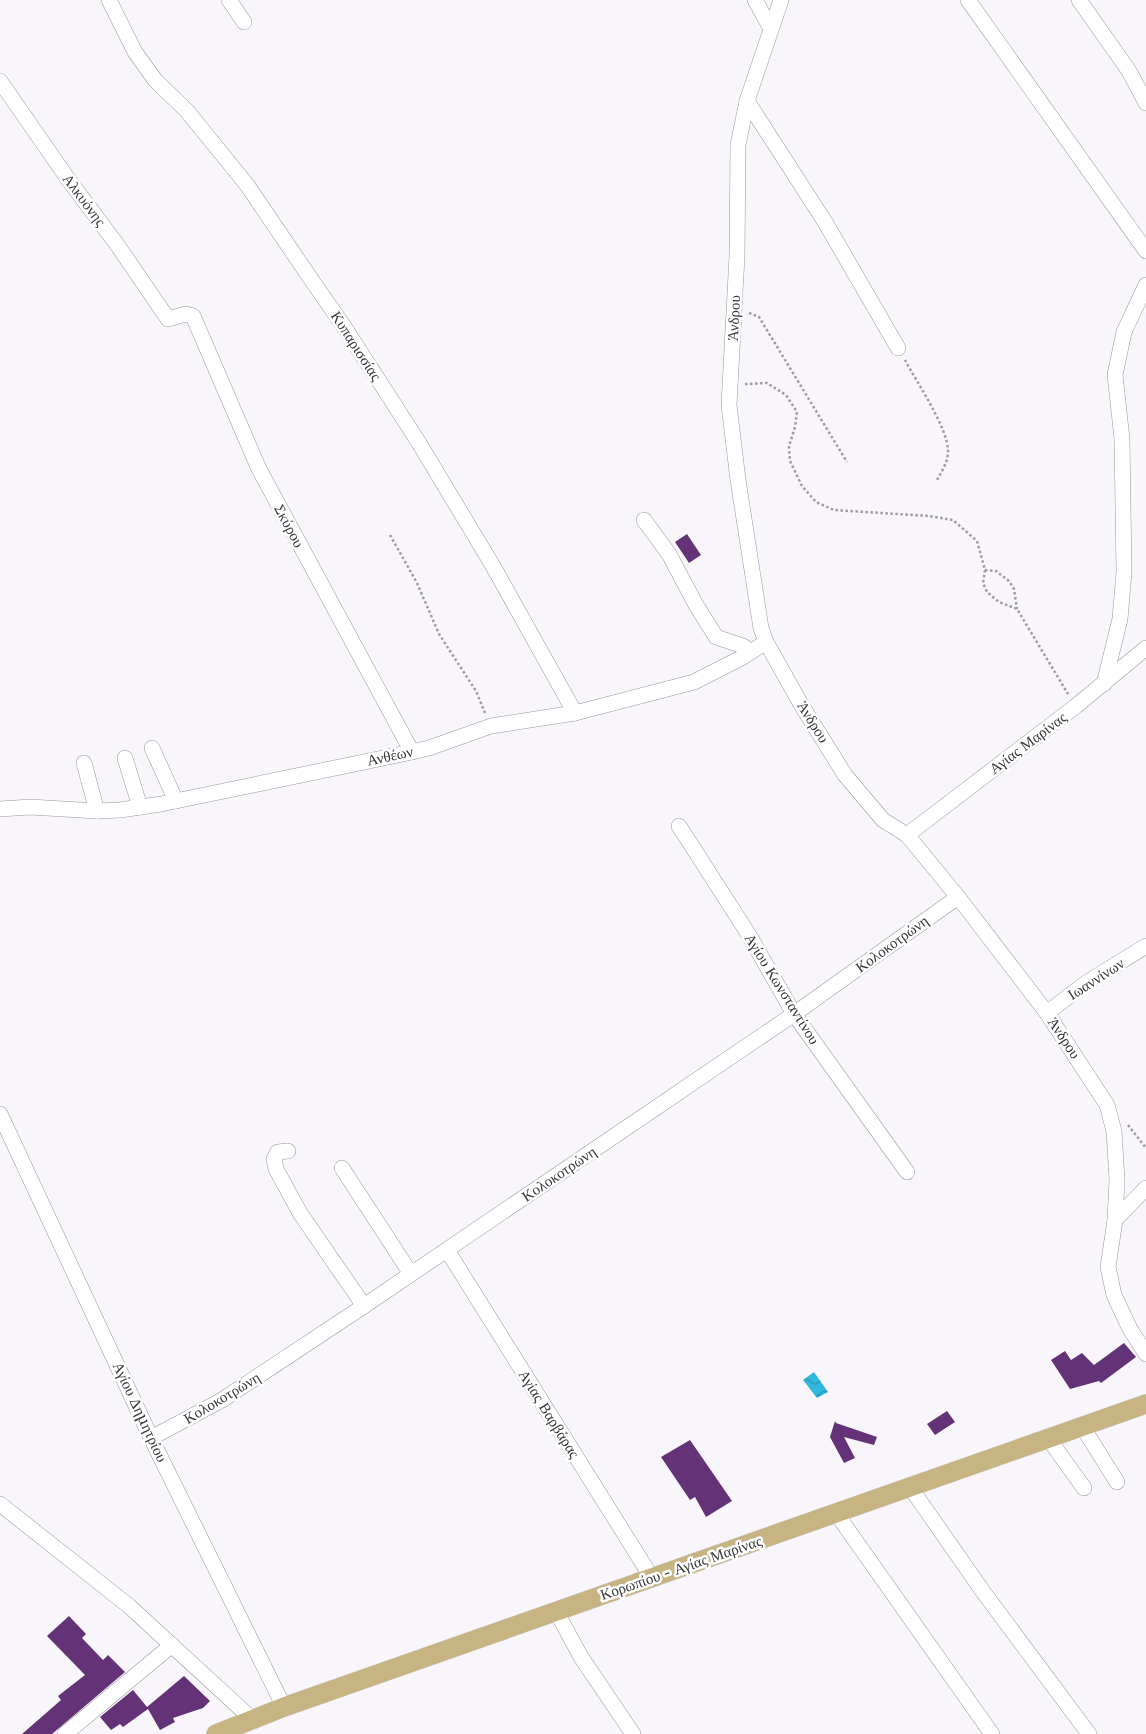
<svg xmlns="http://www.w3.org/2000/svg" width="1146" height="1734" viewBox="0 0 1146 1734" font-family="'Libre Baskerville',serif">
	<defs>
		<pattern id="water-waves" width="16" height="10" patternUnits="userSpaceOnUse" patternTransform="scale(1.25)"><rect width="16" height="10" fill="#31b8de"/><path d="M0 5q4-4 8 0t8 0" fill="none" stroke="#2a96b5"/></pattern>
	</defs>
	<rect width="100%" height="100%" fill="#f8f6fa"/>
	<path fill="url(#water-waves)" d="M814 1372 828 1392 817 1398 803 1380Z"/>
	<g fill="#643277">
		<path d="M687 534 701 555 689 563 675 542Z"/>
		<path d="M1124 1343 1136 1357 1101 1383 1099 1381 1070 1389 1051 1360 1065 1351 1071 1360 1082 1353 1094 1365Z"/>
		<path d="M947 1411 955 1422 935 1435 927 1424Z"/>
		<path d="M835 1421 836 1423 877 1437 874 1445 844 1437 855 1458 844 1463 830 1437Z"/>
		<path d="M690 1440 732 1501 706 1517 695 1497 690 1500 661 1457Z"/>
		<path d="M69 1616 86 1634 82 1638 103 1660 108 1655 125 1672 52 1734H22L61 1700 58 1696 85 1675 47 1636Z"/>
		<path d="M184 1676 210 1701 203 1708 173 1718 175 1722 160 1730 148 1709 123 1727 120 1724 111 1730 100 1717 133 1690 147 1707Z"/>
	</g>
	<g fill="none" stroke-linecap="round" stroke-linejoin="round">
		<g stroke="#99979b" stroke-width="16">
			<g id="minor">
				<path d="M109 0 135 52 155 80 187 111 247 185 315 285 343 325 419 443 493 566 575 713"/>
				<path d="M229 0 244 22"/>
				<path d="M755 0 771 29"/>
				<path d="M781 0 747 101 738 145 737 256 729 405 738 480 761 628 766 642 802 706 845 775 883 820 907 835 958 897 1047 1013 1107 1105 1114 1131 1117 1180 1115 1220 1108 1267 1114 1295 1130 1329 1146 1354"/>
				<path d="M968 0 1146 251"/>
				<path d="M1079 0 1129 71 1146 103"/>
				<path d="M0 81 68 179 118 246 168 319 186 314 193 316 259 469 412 752"/>
				<path d="M747 101 825 222 898 348"/>
				<path d="M644 520 669 554 696 605 716 637 743 646 750 651"/>
				<path d="M1104 684 1120 619 1124 572 1122 439 1115 375 1124 332 1146 285"/>
				<path d="M152 748 176 801"/>
				<path d="M125 758 140 807"/>
				<path d="M84 763 97 811"/>
				<path d="M0 809 30 807 97 811 120 810 161 804 412 752 429 748 491 726 575 713 694 682 743 657 766 642"/>
				<path d="M679 826 749 935 794 1014 907 1172"/>
				<path d="M907 835 1076 706 1146 648"/>
				<path d="M1047 1013 1086 983 1146 946"/>
				<path d="M0 1114 151 1438 284 1707"/>
				<path d="M288 1151 278 1152 274 1159 276 1169 300 1213 364 1306"/>
				<path d="M342 1168 411 1274"/>
				<path d="M1115 1220 1146 1188"/>
				<path d="M447 1250 652 1578"/>
				<path d="M1082 1426 1117 1482"/>
				<path d="M151 1438 222 1400 364 1306 794 1014 958 897"/>
				<path d="M1048 1438 1084 1488"/>
				<path d="M910 1487 984 1593 1089 1734"/>
				<path d="M0 1504 129 1606 253 1720"/>
				<path d="M836 1513 992 1734"/>
				<path d="M556 1611 581 1657 633 1734"/>
				<path d="M65 1734 172 1645"/>
			</g>
		</g>
		<g stroke="#d3d3d3" stroke-width="20">
			<path id="major" d="M216 1734 284 1707 1146 1404"/>
		</g>
		<g stroke="#9e9c9f" stroke-width="2.5" stroke-dasharray="2.5 2.5" stroke-linecap="butt">
			<path d="M749 313 759 317 847 462"/>
			<path d="M905 360C916 381 948 428 948 451 948 462 942 471 937 480"/>
			<path d="M745 384 767 383 786 395 797 412 795 427 789 446 790 461 802 486 816 502 834 510 929 516 953 520 977 541 985 570 983 583 987 592 999 602 1017 609 1068 694"/>
			<path d="M390 535 417 583 439 634 476 691 485 713"/>
			<path d="M985 570 996 571 1009 581 1014 589 1017 609"/>
			<path d="M1128 1125 1146 1148"/>
		</g>
		<use href="#minor" stroke="#fff" stroke-width="15"/>
		<use href="#major" stroke="#c7b482" stroke-width="19"/>
	</g>
	<g text-anchor="middle" stroke-width="5" stroke-linejoin="round" paint-order="stroke">
		<g font-size="15" fill="#373638" stroke="#fff">
			<text transform="translate(84 200) rotate(53)" y="5">Αλκυόνης</text>
			<text transform="translate(734 318) rotate(-87)" y="5">Άνδρου</text>
			<text transform="translate(356 346) rotate(57)" y="5">Κυπαρισσίας</text>
			<text transform="translate(289 526) rotate(62)" y="5">Σκύρου</text>
			<text transform="translate(813 722) rotate(58)" y="5">Άνδρου</text>
			<text transform="translate(1028 743) rotate(-37)" y="5">Αγίας Μαρίνας</text>
			<text transform="translate(390 756) rotate(-12)" y="5">Ανθέων</text>
			<text transform="translate(892 944) rotate(-36)" y="5">Κολοκοτρώνη</text>
			<text transform="translate(1096 979) rotate(-33)" y="5">Ιωαννίνων</text>
			<text transform="translate(782 989) rotate(58)" y="5">Αγίου Κωνσταντίνου</text>
			<text transform="translate(1064 1038) rotate(56)" y="5">Άνδρου</text>
			<text transform="translate(559 1174) rotate(-34)" y="5">Κολοκοτρώνη</text>
			<text transform="translate(222 1398) rotate(-31)" y="5">Κολοκοτρώνη</text>
			<text transform="translate(140 1412) rotate(65)" y="5">Αγίου Δημητρίου</text>
			<text transform="translate(549 1414) rotate(58)" y="5">Αγίας Βαρβάρας</text>
			<text transform="translate(681 1568) rotate(-19)" y="5">Κορωπίου - Αγίας Μαρίνας</text>
		</g>
	</g>
</svg>
